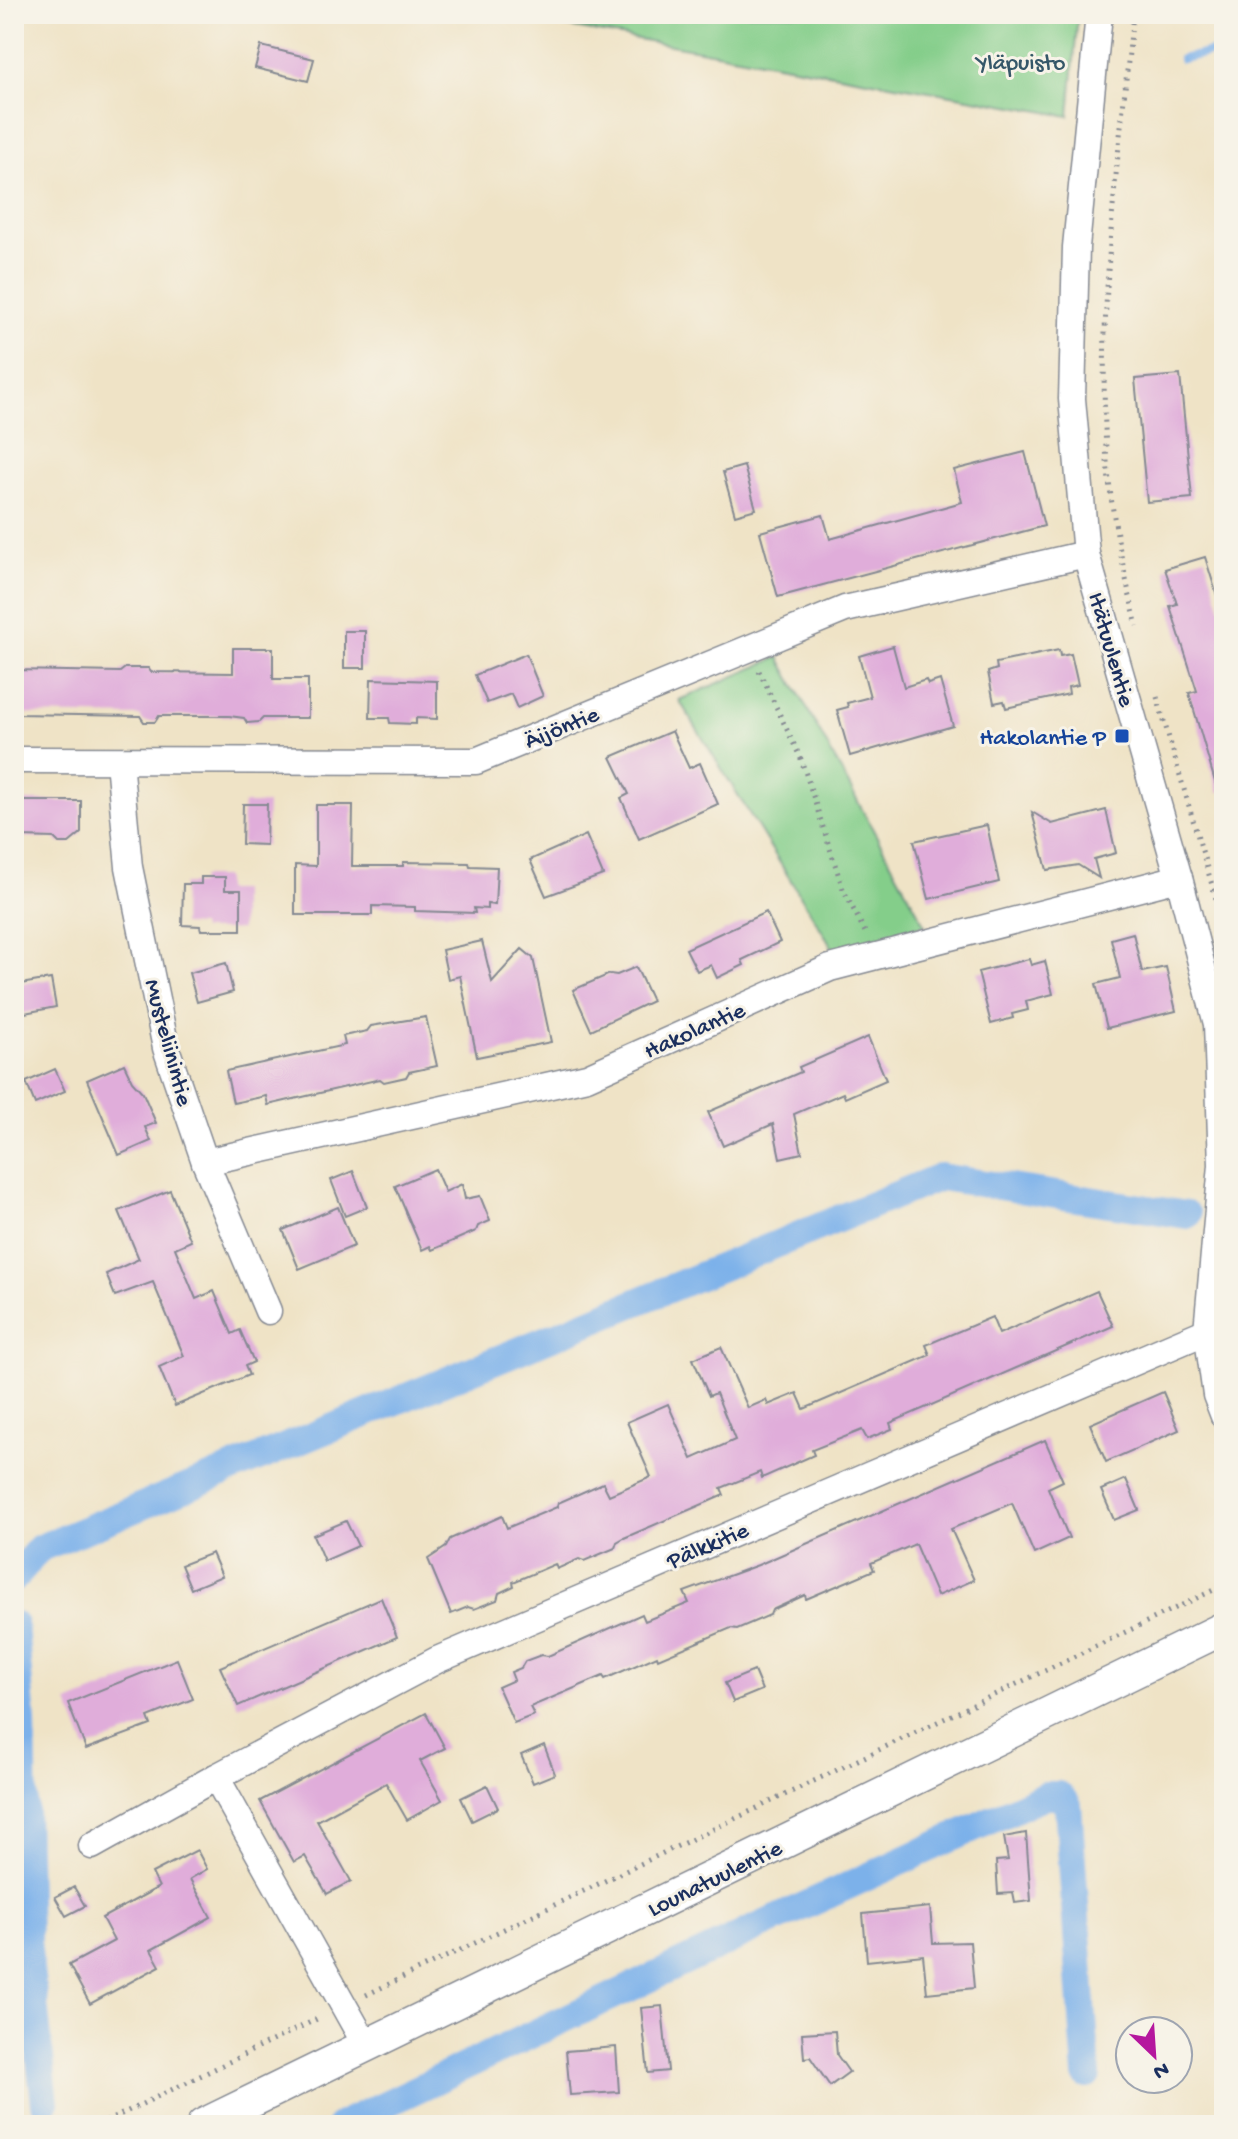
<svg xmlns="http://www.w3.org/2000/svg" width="1238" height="2139" viewBox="0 0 1238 2139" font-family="'Gochi Hand',sans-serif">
	<rect width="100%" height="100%" fill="#f7f3e8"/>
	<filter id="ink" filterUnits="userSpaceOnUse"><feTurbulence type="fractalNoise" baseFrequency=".0125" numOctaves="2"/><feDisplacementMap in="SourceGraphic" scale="16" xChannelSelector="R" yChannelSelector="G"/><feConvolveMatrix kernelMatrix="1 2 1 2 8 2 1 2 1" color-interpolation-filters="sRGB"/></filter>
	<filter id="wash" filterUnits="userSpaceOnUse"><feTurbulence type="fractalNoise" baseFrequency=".006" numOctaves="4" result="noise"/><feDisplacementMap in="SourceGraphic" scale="32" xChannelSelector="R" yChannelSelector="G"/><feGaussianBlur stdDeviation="1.8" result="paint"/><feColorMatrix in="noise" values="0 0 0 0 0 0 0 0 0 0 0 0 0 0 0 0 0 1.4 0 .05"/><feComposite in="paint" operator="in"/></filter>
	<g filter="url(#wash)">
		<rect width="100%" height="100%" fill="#efe3c6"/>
		<g fill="#84ce8a" stroke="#507e74" stroke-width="2">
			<path d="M524 14H1078L1069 116 564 26Z"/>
			<path d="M779 657 925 925 834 950 679 700Z"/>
		</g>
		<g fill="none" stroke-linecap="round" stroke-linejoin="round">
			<path stroke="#7cb1ea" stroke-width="8" d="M1182 59 1224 49"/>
			<g stroke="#7cb1ea" stroke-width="28">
				<path d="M14 1578 40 1548 940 1177 1187 1215"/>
				<path d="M14 1625 22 1722 27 1941 45 2103"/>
				<path d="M341 2125 752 1930 1045 1795H1059L1068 1805 1087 2075"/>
			</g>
		</g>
		<g id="blocks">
			<g fill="#e0adda">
				<path d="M261 46 314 59 308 81 255 68Z"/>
				<path d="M1180 375 1192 498 1147 502 1135 379Z"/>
				<path d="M1025 452 1044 526 778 597 760 532 823 515 830 539 962 502 954 470Z"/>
				<path d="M744 466 756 509 735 515 723 472Z"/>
				<path d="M1205 557 1224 618V791L1218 792 1189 693 1197 691 1170 606 1177 604 1165 569Z"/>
				<rect x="344" y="631" width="21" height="37"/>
				<path d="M893 646 904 687 926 680 928 684 940 680 953 726 850 756 837 710 848 707 847 703 870 697 859 656Z"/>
				<path d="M233 648H273V679H308V718H263L259 722 247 723 244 718 229 716H159L155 722H144L140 716 16 714 14 670 120 672 125 668H148L151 672 233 673Z"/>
				<path d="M1059 650 1060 656 1071 654 1078 685 1068 687 1069 694 1006 708 1004 701 994 703 988 672 997 669 996 663Z"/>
				<path d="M526 654 543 696 517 708 511 694 487 703 475 675Z"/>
				<path d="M371 679 437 681V719L416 718V724L390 723 389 718H370Z"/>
				<path d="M672 731 689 768 700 763 718 804 639 839 621 798 629 794 611 757Z"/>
				<path d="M22 801H81V833L69 843H59L54 838 22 837Z"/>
				<path d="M243 804H267L266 845 242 844Z"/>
				<path d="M316 805H353L352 866H403V862L469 863 470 866 497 867 495 905 487 904V909L474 908 475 913 415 911V907L372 906V915H295V865L316 866Z"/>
				<path d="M1106 810 1116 853 1094 859 1099 878 1078 865 1047 870 1032 812 1052 824Z"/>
				<path d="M987 825 999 882 929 899 914 841Z"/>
				<path d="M586 835 603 875 546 896 530 860Z"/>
				<path d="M201 877H225V890H241V930H201L200 926 182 925 183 884H201Z"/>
				<path d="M766 912 780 942 742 960 744 965 717 978 711 965 697 971 686 949Z"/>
				<path d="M1133 933 1142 972 1166 967 1176 1011 1107 1028 1096 984 1120 978 1111 939Z"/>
				<path d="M482 941 492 982 522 949 533 958 551 1042 477 1057 460 976 448 979 442 950Z"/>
				<path d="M1029 959 1031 965 1045 961 1053 994 1026 1001 1028 1010 1012 1014 1013 1018 991 1024 978 972Z"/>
				<path d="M226 963 233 992 197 1002 189 973Z"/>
				<path d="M636 967 652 1001 591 1030 573 990 610 974 617 975Z"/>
				<path d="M51 979 56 1007 14 1015V985Z"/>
				<path d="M426 1017 437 1066 409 1072 406 1077 384 1082 380 1079 268 1105 266 1096 233 1103 226 1071 345 1045 343 1036 367 1031 371 1026Z"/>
				<path d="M868 1037 886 1080 845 1098 843 1093 794 1114 802 1153 780 1158 773 1124 723 1146 708 1112 801 1072 799 1067Z"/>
				<path d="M124 1064 132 1081 143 1093 156 1123 145 1127 151 1141 119 1155 87 1080Z"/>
				<path d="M55 1069 65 1091 35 1104 26 1082Z"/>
				<path d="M435 1169 445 1192 462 1184 465 1199 480 1196 490 1221 478 1226 476 1231 432 1250 430 1246 422 1250 395 1186Z"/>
				<path d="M353 1171 367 1207 345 1216 331 1180Z"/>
				<path d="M170 1190 191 1241 175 1248 196 1299 214 1291 232 1334 240 1330 254 1362 245 1366 249 1375 175 1406 159 1367 184 1356 153 1282 115 1296 106 1274 139 1259 119 1211Z"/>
				<path d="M338 1207 354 1246 299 1269 283 1230Z"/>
				<path d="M1097 1291 1113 1326 890 1423 892 1429 867 1439 862 1430 812 1450 814 1455 762 1478 760 1472 721 1488 724 1495 624 1538 617 1542 615 1548 584 1561 579 1559 557 1569 555 1564 513 1582 514 1586 499 1593 497 1600 474 1609 468 1607 451 1614 428 1559 446 1547 450 1539 502 1516 507 1528 557 1507 558 1503 603 1483 609 1495 651 1477 627 1422 668 1404 692 1459 735 1440 716 1393 709 1396 693 1359 721 1347 748 1408 766 1400 768 1405 797 1393 804 1409 930 1355 926 1345 992 1317 999 1334Z"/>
				<path d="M1163 1392 1179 1430 1106 1462 1090 1424Z"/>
				<path d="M1045 1440 1063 1481 1048 1488 1069 1538 1034 1554 1012 1503 951 1529 974 1580 937 1596 915 1544 871 1563 874 1570 806 1599 805 1595 772 1610 770 1615 737 1629 731 1628 658 1659 657 1656 605 1679 603 1676 530 1707 534 1715 514 1723 498 1687 514 1680 511 1672 521 1668 525 1661 541 1655 548 1656 642 1614 645 1621 689 1603 684 1592 758 1565Z"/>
				<path d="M1126 1479 1139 1510 1114 1520 1101 1490Z"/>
				<path d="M346 1521 358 1546 324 1561 313 1535Z"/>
				<path d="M212 1553 222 1576 191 1589 181 1565Z"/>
				<path d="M381 1598 397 1637 238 1706 220 1667Z"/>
				<path d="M177 1659 193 1699 148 1717 151 1725 86 1749 68 1703Z"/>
				<path d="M754 1671 762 1690 733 1702 725 1683Z"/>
				<path d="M426 1713 445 1748 420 1761 442 1800 407 1820 386 1783 317 1821 351 1881 327 1894 305 1856 294 1862 260 1801Z"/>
				<path d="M544 1745 555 1774 533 1783 521 1755Z"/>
				<path d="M487 1785 498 1808 472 1821 461 1798Z"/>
				<path d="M1026 1833 1031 1901 1015 1903 1013 1893 998 1894 996 1861 1008 1860 1004 1837Z"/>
				<path d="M197 1850 207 1869 190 1879 211 1917 151 1950 160 1966 90 2004 69 1965 114 1941 102 1918 159 1887 152 1873Z"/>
				<path d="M74 1887 85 1906 66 1916 55 1897Z"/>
				<path d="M930 1907 933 1943 970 1942 974 1988 927 1993 923 1955 867 1961 863 1914Z"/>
				<path d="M662 2006 668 2071 648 2073 641 2008Z"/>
				<path d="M835 2031 837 2055 849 2072 830 2086 810 2057 804 2058 802 2033Z"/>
				<path d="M616 2047 619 2092 570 2095 566 2051Z"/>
			</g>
		</g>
	</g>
	<g filter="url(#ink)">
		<use href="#blocks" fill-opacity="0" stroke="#858992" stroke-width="2"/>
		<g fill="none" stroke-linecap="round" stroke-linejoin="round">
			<g stroke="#858992" stroke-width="29">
				<g id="minor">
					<path d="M1099 14 1076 247 1072 399 1086 554 1179 878 1217 1024 1222 1165 1207 1331 1216 1395 1224 1416"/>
					<path d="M14 760 476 761 845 609 1086 554"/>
					<path d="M119 761 129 867 166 1048 205 1162 268 1311"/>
					<path d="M205 1162 587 1077 830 968 1179 878"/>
					<path d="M92 1846 216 1777"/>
					<path d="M367 2047 216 1777 437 1660 1207 1331"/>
				</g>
			</g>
			<g stroke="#858992" stroke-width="35">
				<path id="tertiary" d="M203 2125 1224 1628"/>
			</g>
			<g stroke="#858992" stroke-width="5" stroke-dasharray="2 6" stroke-linecap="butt">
				<path d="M1133 14C1119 151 1100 289 1105 427 1107 494 1121 561 1137 626"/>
				<path d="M759 671 801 759 843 889 865 932"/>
				<path d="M1157 697 1224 926"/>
				<path d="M366 1995 1224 1585"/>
				<path d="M99 2125 321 2017"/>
			</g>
			<use href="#minor" stroke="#fff" stroke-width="26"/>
			<use href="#tertiary" stroke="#fff" stroke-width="32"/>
		</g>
	</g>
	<rect fill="#1a4fb4" stroke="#f7f3e8" stroke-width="3" x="1114" y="728" width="16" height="16" rx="4"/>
	<g text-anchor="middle" stroke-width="6" stroke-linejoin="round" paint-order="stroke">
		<g font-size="24" fill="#355769" stroke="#f7f3e8">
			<text x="1021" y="69">Yläpuisto</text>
		</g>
		<g font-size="24" fill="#1b2f5e" stroke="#f7f3e8">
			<text transform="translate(1113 649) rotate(74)" y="8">Itätuulentie</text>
			<text transform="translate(561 726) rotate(-22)" y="8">Äijöntie</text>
			<text transform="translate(694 1029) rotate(-24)" y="8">Hakolantie</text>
			<text transform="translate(170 1042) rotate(75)" y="8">Musteliinintie</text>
			<text transform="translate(707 1544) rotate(-23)" y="8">Pälkkitie</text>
			<text transform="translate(714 1877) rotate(-26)" y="8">Lounatuulentie</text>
		</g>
		<g font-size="24" fill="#164399" stroke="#f7f3e8" text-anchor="end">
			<text x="1106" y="744">Hakolantie P</text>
		</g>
	</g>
	<rect width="1238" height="2139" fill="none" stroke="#f7f3e8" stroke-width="48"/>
	<g transform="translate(1154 2055) rotate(155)"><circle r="38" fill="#f7f3e8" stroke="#9fa5b1" stroke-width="2"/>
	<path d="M0-6L14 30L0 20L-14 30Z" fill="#b5179e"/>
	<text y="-12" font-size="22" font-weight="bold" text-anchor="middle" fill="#1b2f5e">N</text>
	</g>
</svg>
